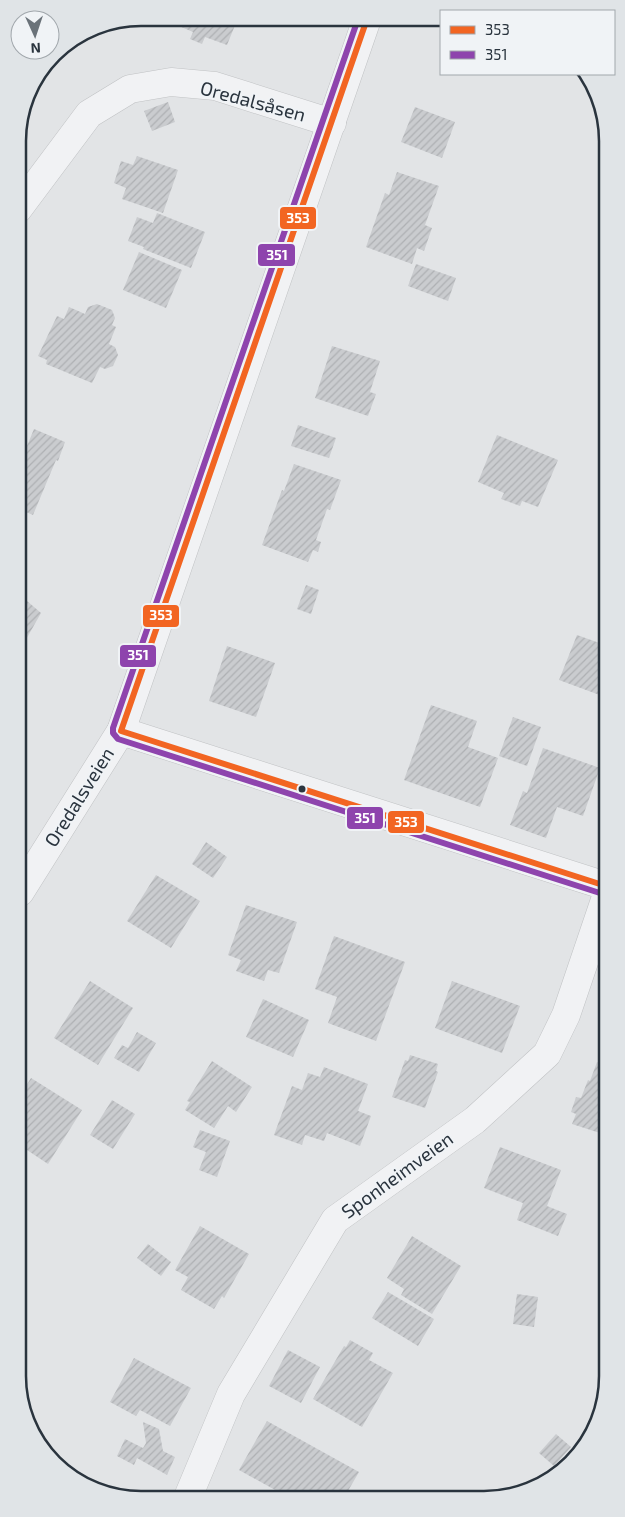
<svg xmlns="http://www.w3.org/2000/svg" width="625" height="1517" viewBox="0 0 625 1517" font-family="'Exo 2',sans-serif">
	<defs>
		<pattern id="building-hatch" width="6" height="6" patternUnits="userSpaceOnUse" patternTransform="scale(1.25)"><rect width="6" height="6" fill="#cacccf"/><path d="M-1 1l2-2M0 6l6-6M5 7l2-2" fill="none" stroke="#aeb0b3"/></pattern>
	</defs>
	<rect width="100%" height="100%" fill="#e2e4e6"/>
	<g fill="url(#building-hatch)">
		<path d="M174 18H238L227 45 205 37 202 44 190 39 193 32 172 23Z"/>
		<path d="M168 102 175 122 152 131 144 111Z"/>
		<path d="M415 107 455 122 442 158 401 142Z"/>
		<path d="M137 156 178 170 163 213 122 199 126 188 114 183 121 161 133 165Z"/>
		<path d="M397 172 439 186 425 225 432 228 424 251 417 248 412 264 366 247 385 193 389 195Z"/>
		<path d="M157 213 205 232 191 268 143 249 144 247 128 241 137 217 153 223Z"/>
		<path d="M139 252 182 270 166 308 123 290Z"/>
		<path d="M416 264 456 278 448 301 408 286Z"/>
		<path d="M97 304 112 310 115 318 112 325 116 327 109 344 115 347 118 355 113 366 105 369 100 367 92 383 46 364 47 360 38 356 57 316 64 319 69 307 85 314 88 307Z"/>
		<path d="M332 346 380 361 370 392 376 394 368 416 315 398Z"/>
		<path d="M298 425 336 438 329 458 291 446Z"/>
		<path d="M34 429 65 442 58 461 56 460 33 515 19 509V443L27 446Z"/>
		<path d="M497 435 558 460 538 507 522 501 520 506 501 499 504 493 478 482Z"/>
		<path d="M294 464 341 480 330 510 327 509 316 540 321 542 318 552 313 550 308 562 262 545 282 490 284 491Z"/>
		<path d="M306 585 319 590 311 614 297 609Z"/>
		<path d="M19 594 41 613 24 643 19 641Z"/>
		<path d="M577 635 605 645V697L559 680Z"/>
		<path d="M227 646 275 663 256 717 209 701Z"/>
		<path d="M431 705 477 721 468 747 498 758 480 807 404 780Z"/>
		<path d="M513 717 541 727 527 766 499 756Z"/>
		<path d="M543 748 600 768 583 816 557 807 546 838 510 825 523 791 527 793Z"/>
		<path d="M206 842 227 857 213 878 192 864Z"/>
		<path d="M156 875 200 901 171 948 127 921Z"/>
		<path d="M246 905 297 922 279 973 268 970 264 981 236 971 241 960 228 955Z"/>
		<path d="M334 936 405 962 376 1041 328 1023 337 997 315 989Z"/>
		<path d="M90 981 133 1008 98 1065 54 1038Z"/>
		<path d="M452 981 520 1006 502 1053 435 1028Z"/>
		<path d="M263 999 309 1020 293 1057 246 1037Z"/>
		<path d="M137 1032 156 1043 139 1072 114 1058 122 1045 128 1048Z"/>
		<path d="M410 1055 438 1064 436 1071 438 1072 425 1108 392 1097 405 1060 408 1061Z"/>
		<path d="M212 1061 252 1087 236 1112 228 1106 214 1128 185 1110 190 1102 187 1101Z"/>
		<path d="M597 1062 606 1066V1135L572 1124 576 1114 571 1112 576 1097 581 1098 588 1080 590 1081Z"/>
		<path d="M324 1067 368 1084 358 1111 371 1116 360 1146 327 1133 324 1141 305 1135 302 1145 274 1135 292 1086 302 1090 308 1073 320 1077Z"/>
		<path d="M31 1078 82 1110 48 1164 21 1146V1094Z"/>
		<path d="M112 1100 135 1114 113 1149 90 1135Z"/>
		<path d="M200 1130 230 1141 217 1177 199 1170 206 1152 193 1147Z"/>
		<path d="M500 1147 561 1170 547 1206 567 1214 558 1236 517 1220 523 1203 484 1188Z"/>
		<path d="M200 1226 249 1254 224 1298 222 1296 214 1309 181 1290 188 1277 175 1270Z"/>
		<path d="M412 1236 461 1266 432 1314 401 1295 404 1289 387 1278Z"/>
		<path d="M148 1244 171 1262 161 1276 137 1258Z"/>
		<path d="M388 1292 434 1319 418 1346 372 1318Z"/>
		<path d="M517 1294 538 1297 534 1327 513 1324Z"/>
		<path d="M350 1340 373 1353 369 1360 393 1373 362 1427 313 1399 344 1346 346 1347Z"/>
		<path d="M288 1350 320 1367 301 1403 269 1386Z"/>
		<path d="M134 1358 191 1388 170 1426 140 1410 136 1416 110 1402Z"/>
		<path d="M267 1421 359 1472 345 1496H286L239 1470Z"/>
		<path d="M143 1422 159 1429 163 1451 175 1457 167 1475 137 1458 134 1465 117 1456 125 1439 143 1448 146 1443Z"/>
		<path d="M556 1434 571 1447 554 1466 539 1453Z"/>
	</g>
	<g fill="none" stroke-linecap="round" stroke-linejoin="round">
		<g stroke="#c0c2c4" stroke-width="29">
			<g id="street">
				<path d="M18 209 89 114 130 89 171 82 215 86 332 123"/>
				<path d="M121 731 606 886"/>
				<path d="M20 892 121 731 367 19"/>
				<path d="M188 1497 231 1394 335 1220 475 1120 547 1054 566 1015 606 897"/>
			</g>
		</g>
		<use href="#street" stroke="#f1f2f4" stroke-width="28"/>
		<g stroke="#f0f3f6" stroke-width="10">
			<path id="bus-1" d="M367 19 121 731 606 886"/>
		</g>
		<g stroke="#f0f3f6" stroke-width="10">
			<path id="bus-2" d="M358 19 113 728V733L118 739 603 894"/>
		</g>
		<use href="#bus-1" stroke="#f26522" stroke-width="6"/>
		<use href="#bus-2" stroke="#8e44ad" stroke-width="6"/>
	</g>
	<circle fill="#2a343e" stroke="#f0f3f6" stroke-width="2" cx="302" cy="789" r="4.5"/>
	<g text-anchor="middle" stroke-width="4" stroke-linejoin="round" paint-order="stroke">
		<g font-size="19" fill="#2a343e" stroke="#f0f3f6">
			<text transform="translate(253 101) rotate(15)" y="7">Oredalsåsen</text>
			<text transform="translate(79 797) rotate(-58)" y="7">Oredalsveien</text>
			<text transform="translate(397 1175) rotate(-36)" y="7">Sponheimveien</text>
		</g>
	</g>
	<path d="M0 0H625V1517H0ZM141 26H484A115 115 0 0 1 599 141V1376A115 115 0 0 1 484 1491H141A115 115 0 0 1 26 1376V141A115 115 0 0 1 141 26Z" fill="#e0e4e7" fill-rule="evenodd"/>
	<path fill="none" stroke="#2a343e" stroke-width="2.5" d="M141 26H484A115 115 0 0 1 599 141V1376A115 115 0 0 1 484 1491H141A115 115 0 0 1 26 1376V141A115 115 0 0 1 141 26Z"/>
	<g stroke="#f0f3f6" stroke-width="2">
		<rect x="279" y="206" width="38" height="24" rx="5" fill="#f26522"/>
		<rect x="257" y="243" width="39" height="24" rx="5" fill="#8e44ad"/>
		<rect x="142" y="604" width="38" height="24" rx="5" fill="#f26522"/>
		<rect x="119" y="644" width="38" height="24" rx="5" fill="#8e44ad"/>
		<rect x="346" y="806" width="38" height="24" rx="5" fill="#8e44ad"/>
		<rect x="387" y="810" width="38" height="24" rx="5" fill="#f26522"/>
	</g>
	<g font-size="14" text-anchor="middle" font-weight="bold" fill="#fff">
		<text x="298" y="223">353</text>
		<text x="277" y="260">351</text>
		<text x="161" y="620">353</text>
		<text x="138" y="660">351</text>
		<text x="365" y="823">351</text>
		<text x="406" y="827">353</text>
	</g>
	<rect x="440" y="10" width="175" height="65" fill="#f0f3f6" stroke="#a1a7ac"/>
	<rect x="450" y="26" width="25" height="8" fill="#f26522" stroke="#a1a7ac"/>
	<text x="485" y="35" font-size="15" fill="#2a343e">353</text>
	<rect x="450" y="51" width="25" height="8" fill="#8e44ad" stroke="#a1a7ac"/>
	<text x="485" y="60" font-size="15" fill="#2a343e">351</text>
	<g transform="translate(35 35) rotate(177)"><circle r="24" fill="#f0f3f6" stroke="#a1a7ac"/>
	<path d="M0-4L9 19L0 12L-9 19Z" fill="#6a7279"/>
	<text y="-8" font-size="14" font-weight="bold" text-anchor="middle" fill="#2a343e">N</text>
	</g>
</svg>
